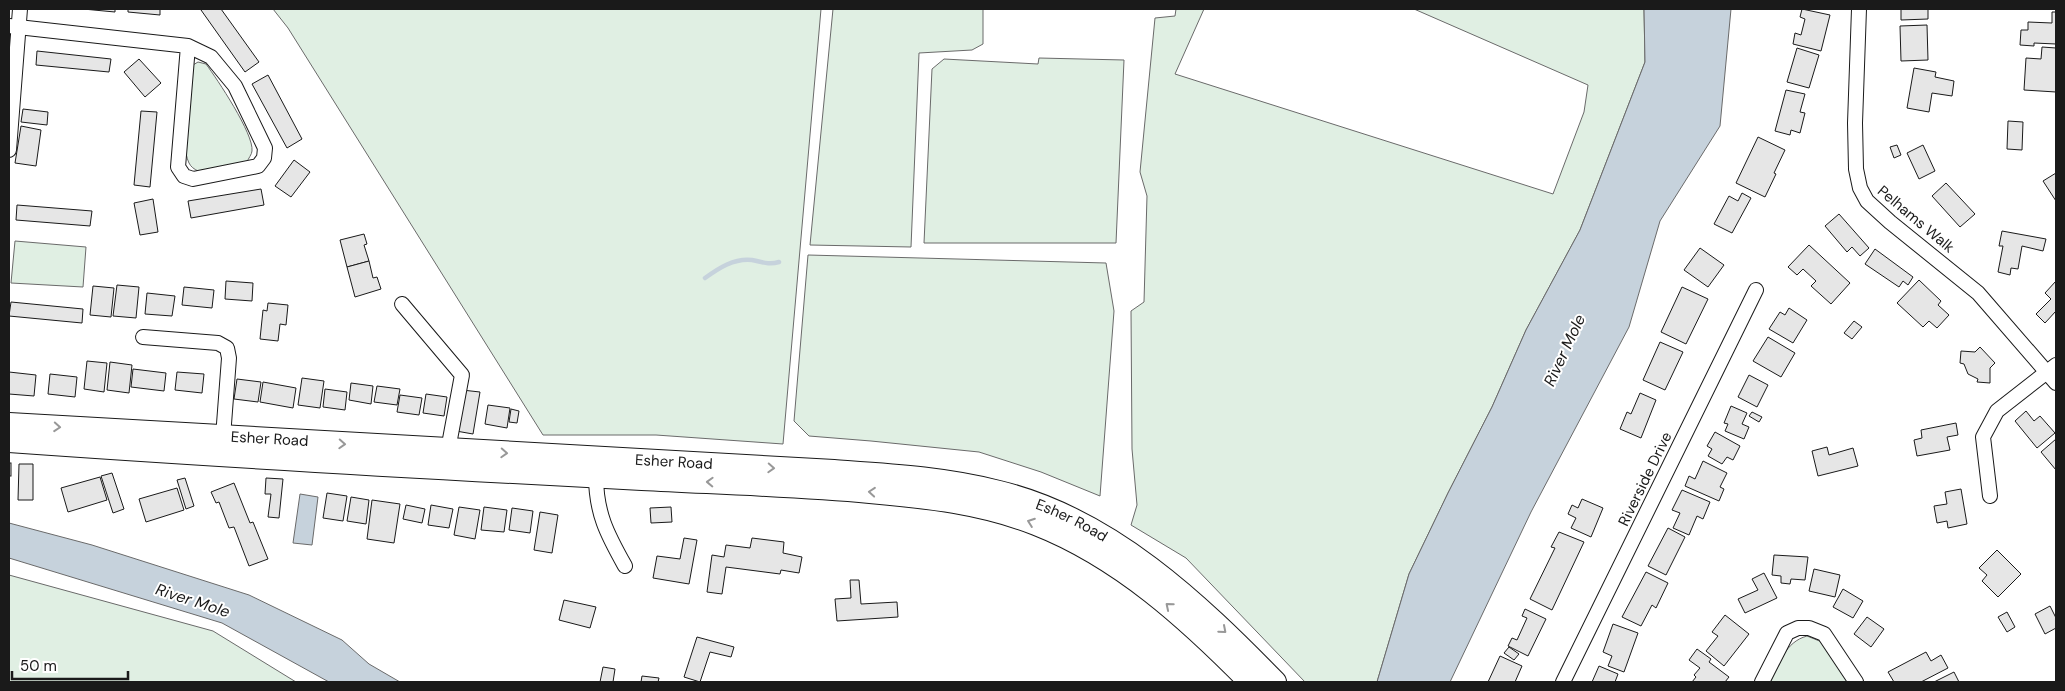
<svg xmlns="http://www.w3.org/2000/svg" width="2065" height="691" viewBox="0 0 2065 691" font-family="'DM Sans',sans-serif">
	<rect width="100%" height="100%" fill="#fff"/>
	<g fill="#e0efe3" stroke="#6a6a6a">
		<path d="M273 9H821L783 444 656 435H543L288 28Z"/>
		<path d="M833 9H983V44L972 50 919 53 911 247 810 245Z"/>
		<path d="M1176 9H1204L1175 74 1553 194 1584 112 1588 85 1414 9H1644L1645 62 1580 230 1526 330 1492 407 1448 493 1409 574 1377 682H1305L1186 558 1131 525 1137 505 1132 449 1131 311 1144 302 1147 196 1140 172 1155 18 1175 16Z"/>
		<path d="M1039 58 1124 60 1116 243H924L932 69 944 59 1038 64Z"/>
		<path d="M198 62 206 64C217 79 254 134 252 151 252 154 248 159 247 162L198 171C194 169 191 167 189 163 179 143 190 89 193 65Z"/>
		<path d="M15 241 86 247 83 287 11 283Z"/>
		<path d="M808 255 1106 263 1114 311 1100 496 1041 472 979 452 871 441 809 436 794 421Z"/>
		<path d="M9 575 213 631 296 682H9Z"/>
		<path d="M1807 636 1822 642 1848 682H1770C1779 664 1785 642 1807 636Z"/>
	</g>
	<g fill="#c6d2dc" stroke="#6a6a6a">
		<path d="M1644 9H1731L1720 126 1660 221 1629 327 1531 512 1450 682H1377L1409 574 1448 493 1492 407 1526 330 1580 230 1645 62Z"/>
		<path d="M300 494 318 497 312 545 293 543Z"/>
		<path d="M9 523 92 545 249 595 342 640 369 664 400 682H329L222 623 9 558Z"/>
	</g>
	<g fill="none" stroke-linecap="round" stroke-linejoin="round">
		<path stroke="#c6d2dc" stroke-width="4.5" d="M705 278C719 268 734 258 752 260 762 262 769 265 779 262"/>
	</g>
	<g fill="#e6e6e6" stroke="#1a1a1a">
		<path d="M83 9H115V12Z"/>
		<path d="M128 9H160V15L128 12Z"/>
		<path d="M203 9H221L259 62 245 72 201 10Z"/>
		<path d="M1802 9 1830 15 1821 51 1793 44 1795 33 1801 35 1805 19 1800 17Z"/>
		<path d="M1901 9H1928V19L1901 20Z"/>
		<path d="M2052 12H2056V44L2034 43V46L2020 45 2021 30H2028V22L2052 23Z"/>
		<path d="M1927 25 1928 60 1901 61 1900 26Z"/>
		<path d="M2042 47 2056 48V92L2024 90 2026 58 2041 59Z"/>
		<path d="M1797 48 1819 55 1809 88 1787 82Z"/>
		<path d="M37 51 111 59 109 72 36 65Z"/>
		<path d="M139 59 161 83 145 97 124 72Z"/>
		<path d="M1914 68 1936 72 1935 77 1954 81 1952 96 1932 93 1929 112 1907 108Z"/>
		<path d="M268 75 302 139 287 148 252 84Z"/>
		<path d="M1786 90 1805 94 1800 112 1805 113 1800 133 1791 130 1790 135 1775 131Z"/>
		<path d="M23 109 48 112 47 125 21 122Z"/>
		<path d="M141 111 157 112 150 187 134 185Z"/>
		<path d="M2008 121 2023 122 2022 150 2007 149Z"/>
		<path d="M21 126 41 130 36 166 15 163Z"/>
		<path d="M1758 137 1785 150 1774 173 1776 174 1765 197 1736 183Z"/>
		<path d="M1897 145 1901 155 1894 158 1890 147Z"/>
		<path d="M1923 145 1935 171 1919 179 1907 153Z"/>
		<path d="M294 160 310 172 291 197 275 186Z"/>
		<path d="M2056 173V201L2043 181Z"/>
		<path d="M1946 183 1975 214 1960 227 1932 196Z"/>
		<path d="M261 189 264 205 191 218 188 201Z"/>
		<path d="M1742 193 1751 198 1732 233 1714 224 1729 196 1738 201Z"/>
		<path d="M153 199 158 232 140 235 134 203Z"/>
		<path d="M17 205 92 211 90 226 16 220Z"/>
		<path d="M1839 214 1869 248 1860 256 1852 247 1847 252 1825 226Z"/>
		<path d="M2002 231 2046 239 2043 251 2022 246 2018 269 2011 268 2010 275 1998 272 2003 246H1999Z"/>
		<path d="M364 234 367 244 364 245 369 261 347 267 340 240Z"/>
		<path d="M1809 245 1850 283 1831 304 1811 286 1816 281 1803 269 1797 275 1788 267Z"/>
		<path d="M1700 248 1724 265 1708 287 1684 270Z"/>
		<path d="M1875 249 1913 277 1908 285 1903 281 1899 287 1865 264Z"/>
		<path d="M369 261 373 278 377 277 381 289 355 297 347 267Z"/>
		<path d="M1919 280 1941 301 1938 305 1949 315 1937 328 1929 321 1923 327 1897 303Z"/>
		<path d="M226 281 253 283 252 301 225 299Z"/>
		<path d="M2056 281V311L2045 323 2036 314 2051 299 2045 293Z"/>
		<path d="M117 285 139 287 136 318 113 316Z"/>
		<path d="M93 286 114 288 111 317 90 315Z"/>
		<path d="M184 287 214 290 212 308 182 305Z"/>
		<path d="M1682 287 1708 299 1686 344 1661 332Z"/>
		<path d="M147 293 175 296 172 316 145 314Z"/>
		<path d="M11 302 83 309 82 323 9 316Z"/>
		<path d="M268 303 288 305 286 325 280 324 278 341 260 339 263 310 267 311Z"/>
		<path d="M1789 308 1807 320 1793 343 1769 329 1780 312 1785 315Z"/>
		<path d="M1854 321 1862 327 1852 339 1844 333Z"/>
		<path d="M1768 337 1795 353 1781 377 1753 361Z"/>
		<path d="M1660 342 1683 352 1665 390 1643 380Z"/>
		<path d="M1980 347 1995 363 1990 368V383L1977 382 1978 379 1968 374 1964 364 1960 363 1961 351 1975 352Z"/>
		<path d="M87 361 107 363 104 392 84 389Z"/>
		<path d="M110 362 132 365 129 393 107 390Z"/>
		<path d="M133 369 166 373 164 391 131 387Z"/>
		<path d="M9 372 36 375 34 396 9 394Z"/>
		<path d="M177 372 204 374 202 393 175 390Z"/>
		<path d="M50 374 77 377 75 397 48 394Z"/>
		<path d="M1749 375 1768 385 1757 407 1738 397Z"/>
		<path d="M302 378 324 381 320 408 298 405Z"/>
		<path d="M237 379 261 382 258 402 234 399Z"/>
		<path d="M263 382 296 388 293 408 260 402Z"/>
		<path d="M351 383 373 386 371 404 349 400Z"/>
		<path d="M377 386 400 389 397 405 374 402Z"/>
		<path d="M325 389 347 392 345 410 323 407Z"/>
		<path d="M462 390 480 392 473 434 456 431Z"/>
		<path d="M1640 393 1656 400 1641 438 1620 429 1627 412 1631 414Z"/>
		<path d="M426 394 447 397 444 416 423 413Z"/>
		<path d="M400 395 422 398 419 415 397 412Z"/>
		<path d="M488 405 510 408 507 428 485 424Z"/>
		<path d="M1731 406 1747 413 1742 424 1749 427 1744 439 1725 431 1728 424 1724 423Z"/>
		<path d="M511 409 519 411 517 423 509 422Z"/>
		<path d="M2026 411 2034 421 2040 416 2055 433 2037 448 2015 421Z"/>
		<path d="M1752 412 1762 417 1759 422 1749 416Z"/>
		<path d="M1956 423 1958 435 1947 437 1950 450 1917 456 1914 440 1922 438 1921 430Z"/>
		<path d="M1715 432 1740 446 1733 460 1727 457 1722 464 1708 456 1712 449 1707 446Z"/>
		<path d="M2056 439V470L2041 452Z"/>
		<path d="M1827 447 1829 455 1853 448 1858 466 1818 476 1812 451Z"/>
		<path d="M1703 461 1727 473 1720 487 1724 489 1719 501 1685 486 1689 476 1695 479Z"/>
		<rect x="9" y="463" width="2" height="13"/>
		<path d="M19 464H33V500H18Z"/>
		<path d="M112 473 124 509 113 513 101 476Z"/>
		<path d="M100 477 107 500 68 512 61 488Z"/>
		<path d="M185 478 194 506 186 509 177 480Z"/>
		<path d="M266 478 283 479 279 518 268 517 271 494H265Z"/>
		<path d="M234 483 250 523 253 522 268 559 249 566 234 527 229 528 219 502 216 503 211 492Z"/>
		<path d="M177 488 184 510 146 522 139 499Z"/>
		<path d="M1961 489 1967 524 1948 528 1947 521 1937 523 1934 506 1947 504 1945 492Z"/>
		<path d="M1682 490 1710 502 1703 519 1697 516 1689 535 1673 528 1680 513 1672 510Z"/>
		<path d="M327 493 347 496 343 521 323 518Z"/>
		<path d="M351 497 369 500 366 524 347 521Z"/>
		<path d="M1582 499 1603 508 1591 537 1571 528 1576 518 1568 514 1572 505 1578 508Z"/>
		<path d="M372 500 400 504 394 543 367 539Z"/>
		<path d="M406 505 425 509 422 523 403 519Z"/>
		<path d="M431 505 453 509 449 528 428 525Z"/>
		<path d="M459 507 480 510 475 539 454 535Z"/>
		<path d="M484 507 507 510 504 532 481 530Z"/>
		<path d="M671 507 672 522 651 523 650 508Z"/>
		<path d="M512 508 533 511 530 533 509 530Z"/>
		<path d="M540 512 558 515 552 553 534 550Z"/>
		<path d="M1668 528 1685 537 1666 575 1648 566Z"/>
		<path d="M1559 532 1584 542 1552 610 1530 599 1555 548 1551 547Z"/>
		<path d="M684 538 697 540 689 584 653 578 657 556 680 559Z"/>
		<path d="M752 538 784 542 783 553 802 557 799 573 781 570 780 574 726 567 722 594 707 592 712 555 724 557 726 545 750 548Z"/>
		<path d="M1997 550 2021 574 1998 597 1982 581 1987 575 1979 568Z"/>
		<path d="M1774 555 1808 557 1805 580 1791 579 1790 584 1781 583V576L1772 575Z"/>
		<path d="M1814 569 1840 575 1835 597 1809 591Z"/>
		<path d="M1646 572 1668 583 1656 608 1652 605 1641 626 1622 617Z"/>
		<path d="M1764 573 1777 598 1745 613 1738 599 1758 590 1752 579Z"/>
		<path d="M850 580H859L861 604 897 602 898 617 837 621 835 599 851 598Z"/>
		<path d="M1843 589 1863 601 1853 618 1833 607Z"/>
		<path d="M564 600 596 607 590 628 559 620Z"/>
		<path d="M2050 606 2056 618V628L2045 634 2035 614Z"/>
		<path d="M1525 609 1546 619 1528 656 1508 646 1512 638 1517 640 1527 618 1522 616Z"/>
		<path d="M2007 612 2015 627 2007 632 1998 617Z"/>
		<path d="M1725 615 1749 634 1724 666 1706 651 1718 636 1712 632Z"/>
		<path d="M1867 617 1884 629 1871 647 1854 634Z"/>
		<path d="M1613 624 1638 633 1624 672 1608 666 1612 656 1603 652Z"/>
		<path d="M697 637 734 647 731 657 710 652 700 682 684 677Z"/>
		<path d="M1509 647 1519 654 1514 660 1504 653Z"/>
		<path d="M1697 649 1711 659 1709 662 1729 677 1725 682H1692L1696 677 1694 675 1700 668 1689 660Z"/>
		<path d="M1926 652 1931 661 1941 655 1948 668 1921 682H1894L1888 672Z"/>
		<path d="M1500 656 1522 666 1515 682H1488Z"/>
		<path d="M1599 666 1618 674 1615 682H1592Z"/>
		<path d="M603 667 615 669 613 682H600Z"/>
		<path d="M1954 672 1959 682H1934Z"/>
		<path d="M642 676 659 678 658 682H641Z"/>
	</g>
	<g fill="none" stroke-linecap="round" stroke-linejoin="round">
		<g stroke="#1a1a1a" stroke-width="16">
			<g id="minor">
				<path d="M1859 9 1855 123 1856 169 1860 188 1867 201 1890 222 1978 293 2056 383"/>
				<path d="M9 26 188 46 211 57 235 86 265 148 264 158 258 166 193 179 184 176 178 167 188 46"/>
				<path d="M9 150 20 9"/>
				<path d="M402 304 462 375 448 450"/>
				<path d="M143 337 218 343 227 348 229 358 223 437"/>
				<path d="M596 476C596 513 607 534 625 566"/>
				<path d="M1990 496 1983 437 1997 411 2056 365"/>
				<path d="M1563 682 1756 290"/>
				<path d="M1762 682 1787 633 1798 628H1809L1824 634 1856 682"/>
			</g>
		</g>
		<g stroke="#1a1a1a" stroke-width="24">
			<g id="primary">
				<path id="s1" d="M9 424 834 471C890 475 945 478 999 492 1110 519 1198 603 1275 682"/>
				<path d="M9 441C220 456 431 468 642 479 718 483 794 485 870 492 927 497 982 503 1036 524 1120 557 1188 619 1250 682"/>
			</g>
		</g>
		<use href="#minor" stroke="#fff" stroke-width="14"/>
		<use href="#primary" stroke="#fff" stroke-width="22"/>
	</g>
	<defs><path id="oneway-chevron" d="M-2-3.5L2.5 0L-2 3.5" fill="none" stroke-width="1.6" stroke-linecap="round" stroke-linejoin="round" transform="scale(1.25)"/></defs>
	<g stroke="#989898">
		<use href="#oneway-chevron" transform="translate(57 427) rotate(4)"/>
		<use href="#oneway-chevron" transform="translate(342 444) rotate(3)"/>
		<use href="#oneway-chevron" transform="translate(504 453) rotate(3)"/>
		<use href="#oneway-chevron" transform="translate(771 468) rotate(3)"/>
		<use href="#oneway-chevron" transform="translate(710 482) rotate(-178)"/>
		<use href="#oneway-chevron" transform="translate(872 492) rotate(-175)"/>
		<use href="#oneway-chevron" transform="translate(1031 522) rotate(-160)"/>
		<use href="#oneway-chevron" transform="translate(1169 606) rotate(-140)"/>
		<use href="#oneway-chevron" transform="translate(1223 630) rotate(41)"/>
	</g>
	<g text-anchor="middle" stroke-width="4" stroke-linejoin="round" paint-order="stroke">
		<g font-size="15" fill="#1a1a1a" stroke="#fff">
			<text transform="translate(1916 219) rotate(40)" y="5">Pelhams Walk</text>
			<text dy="5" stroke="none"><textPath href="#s1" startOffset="261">Esher Road</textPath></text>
			<text dy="5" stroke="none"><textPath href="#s1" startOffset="666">Esher Road</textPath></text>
			<text transform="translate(1645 479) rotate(-64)" y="5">Riverside Drive</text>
			<text dy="5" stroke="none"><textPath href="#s1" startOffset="1071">Esher Road</textPath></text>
		</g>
		<g font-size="16" font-style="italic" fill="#1a1a1a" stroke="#fff">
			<text transform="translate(1564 350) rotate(-65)" y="6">River Mole</text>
			<text transform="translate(193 600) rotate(18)" y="6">River Mole</text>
		</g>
	</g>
	<rect width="2065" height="691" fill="none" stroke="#1a1a1a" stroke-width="20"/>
	<path d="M12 671v8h116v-8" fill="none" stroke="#1a1a1a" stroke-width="2.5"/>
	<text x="20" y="671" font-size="15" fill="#1a1a1a" stroke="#ffffff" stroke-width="4" paint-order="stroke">50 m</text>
</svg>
